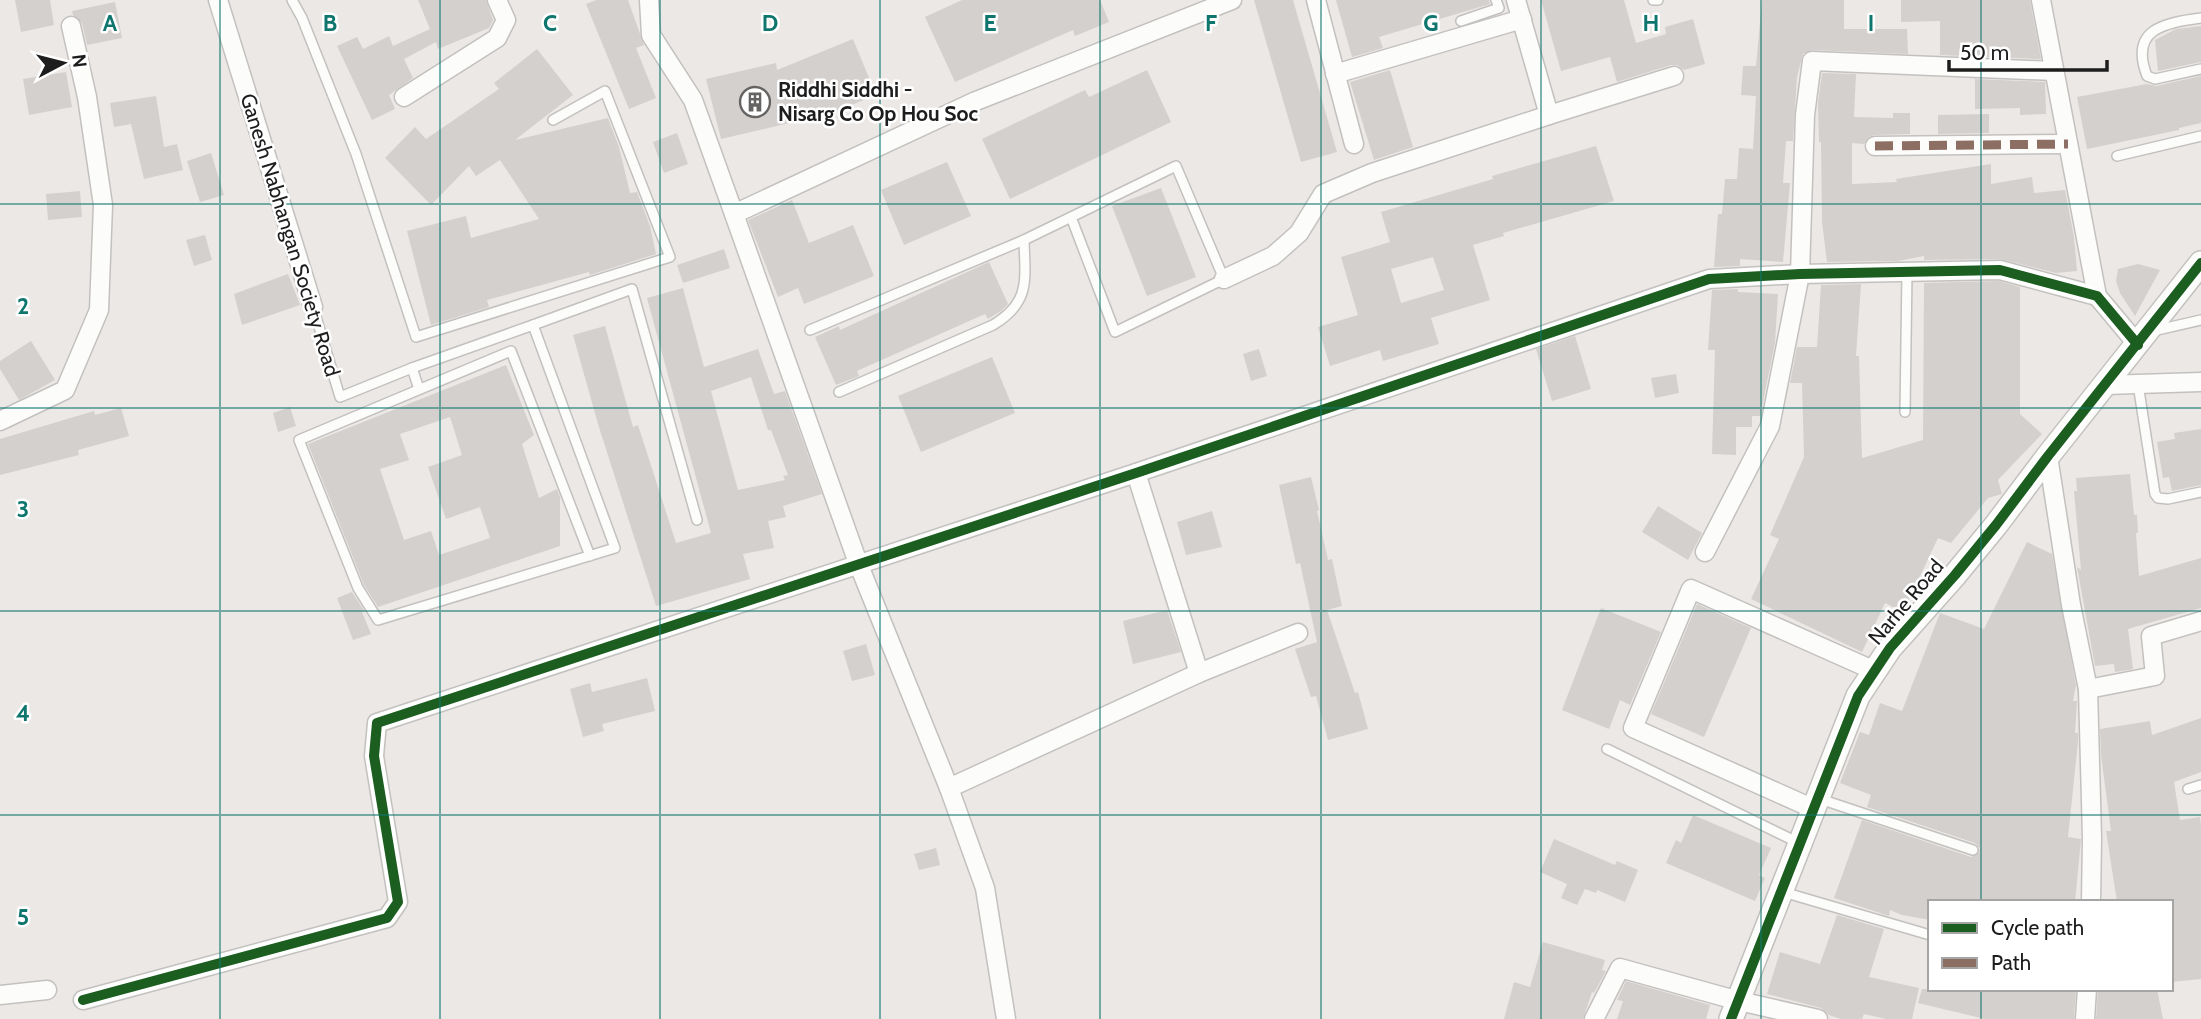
<svg xmlns="http://www.w3.org/2000/svg" width="2201" height="1019" viewBox="0 0 2201 1019" font-family="Cabin,sans-serif">
	<rect width="100%" height="100%" fill="#ece8e5"/>
	<g fill="#d4d0ce" fill-rule="evenodd">
		<path d="M15 0H50L54 25 21 32Z"/>
		<path d="M418 0H486L493 20 489 28 438 49 436 42 404 59 413 78 389 95 395 109 372 120 337 46 357 37 363 49 389 36 393 46 430 29Z"/>
		<path d="M596 0H628L644 45 636 48 656 98 629 109 586 4Z"/>
		<path d="M962 0H1100L1109 22 1075 36 1073 30 955 82 925 17Z"/>
		<path d="M1254 0H1293L1337 152 1301 162Z"/>
		<path d="M1336 0H1489L1490 4 1379 37 1383 48 1352 57Z"/>
		<path d="M1541 0H1624L1636 43 1666 34 1665 27 1693 19 1705 64 1684 70 1677 65H1671L1617 82 1610 57 1561 71Z"/>
		<path d="M1762 0H1844V29H1907L1908 54 1812 50 1803 54 1797 77 1793 141H1786L1783 183H1790L1783 262 1740 259V266L1714 267 1718 214H1722L1725 179H1737L1739 148 1753 149 1756 96 1741 95 1743 66H1756Z"/>
		<path d="M1901 0H2030L2041 59 1940 55V21L1901 22Z"/>
		<path d="M115 2 122 38 87 45 82 23 73 15 72 11Z"/>
		<path d="M2201 26V62L2158 71 2155 40 2176 29Z"/>
		<path d="M853 39 876 95 832 113 721 139 706 79 776 63 777 70Z"/>
		<path d="M537 49 573 95 515 140 608 118 619 147 630 193 637 192 650 226 656 254 590 275 589 272 487 300 489 307 431 325 407 231 466 216 471 238 539 219 500 160 476 176 469 166 431 205 385 158 415 127 426 139 499 89 494 83Z"/>
		<path d="M1147 70 1171 122 1010 199 982 139 1085 90 1089 97Z"/>
		<path d="M1390 70 1413 147 1374 160 1350 82Z"/>
		<path d="M66 72 72 107 29 115 23 79Z"/>
		<path d="M1822 73 1856 74 1854 117 1893 118V113H1910V134L1874 135 1869 137 1864 144 1852 143V184L1897 182 1896 179 1991 164V184L2032 177 2034 193 2065 190 2074 237 2077 271 2056 273 2000 259 1924 260V256L1898 261 1827 262 1822 222 1821 142H1819L1818 103Z"/>
		<path d="M2201 76V123L2179 128V130L2087 149 2077 97 2147 84 2156 86Z"/>
		<path d="M1975 79 2045 82 2046 114 2020 115V108L1975 109Z"/>
		<path d="M156 96 164 147 177 144 183 170 144 179 131 124 114 127 110 103Z"/>
		<path d="M1989 114V133L1938 134V115Z"/>
		<path d="M677 133 688 164 664 173 653 142Z"/>
		<path d="M1596 146 1614 201 1503 233 1504 236 1473 245 1490 300 1431 318 1439 344 1383 361 1380 350 1330 366 1318 327 1358 315 1341 257 1390 242 1381 212 1493 179 1492 176ZM1433 257 1444 290 1401 303 1391 269Z"/>
		<path d="M211 153 224 195 200 202 187 161Z"/>
		<path d="M947 162 971 216 904 245 881 190Z"/>
		<path d="M1161 188 1196 277 1147 296 1112 206Z"/>
		<path d="M80 191 82 217 48 220 46 194Z"/>
		<path d="M792 200 809 243 853 225 874 276 804 304 798 288 778 297 748 220Z"/>
		<path d="M205 235 212 260 194 266 186 240Z"/>
		<path d="M724 249 730 268 683 283 677 265Z"/>
		<path d="M989 262 1008 304 1001 311 988 319 985 314 857 371 859 376 836 385 815 337 839 326 840 330Z"/>
		<path d="M2138 264 2160 270 2135 316 2120 293 2116 281 2118 269Z"/>
		<path d="M288 274 300 305 242 325 234 294Z"/>
		<path d="M1999 281 2020 287V414L2042 434 1998 480 2002 494 1988 498 1951 543 1938 538 1903 612 1885 603 1862 652 1751 599 1779 539 1770 535 1804 457 1802 383H1790L1797 347H1817L1821 285 1861 284 1856 356H1859L1862 458 1923 440 1924 283Z"/>
		<path d="M683 288 704 367 758 349 774 394 785 391 822 494 783 506 786 517 768 521 774 548 743 554 750 579 656 606 598 424 573 335 605 326 633 427 638 425 676 543 711 533 647 298ZM751 377 768 430H771L788 475 783 476 785 480 738 490 711 391Z"/>
		<path d="M1738 289V292L1778 294 1775 343 1760 416H1752V427H1736V455L1712 454 1715 350H1708L1712 290Z"/>
		<path d="M1575 336 1591 389 1552 401 1536 349Z"/>
		<path d="M31 341 55 380 19 400 0 369V361Z"/>
		<path d="M1259 349 1267 376 1251 381 1243 354Z"/>
		<path d="M992 357 1015 413 921 452 898 396Z"/>
		<path d="M506 365 534 435 522 444 539 498 557 489 560 497V546L378 607 364 585 308 444ZM450 417 462 455 428 467 446 519 480 507 490 538 439 555 431 531 404 540 380 469 409 460 400 434Z"/>
		<path d="M1676 374 1679 393 1655 398 1651 378Z"/>
		<path d="M290 407 296 426 278 432 273 413Z"/>
		<path d="M121 408 129 436 78 450 79 455 0 475V439L94 411 95 415Z"/>
		<path d="M2201 429V485L2172 491 2169 477 2163 478 2157 442 2175 439 2174 433Z"/>
		<path d="M2130 474 2134 515H2137L2138 533H2136L2139 576 2201 558V608L2128 629 2133 669 2115 672 2114 664 2095 666 2077 567 2081 570 2074 491H2077L2076 478Z"/>
		<path d="M1311 477 1319 510 1317 511 1328 560 1332 559 1342 606 1327 610 1355 693 1358 692 1368 729 1328 740 1316 696 1311 697 1295 649 1317 642 1300 563 1296 564 1279 485Z"/>
		<path d="M1658 506 1702 533 1688 560 1642 532Z"/>
		<path d="M1212 511 1222 547 1186 555 1177 522Z"/>
		<path d="M2027 542 2052 554 2076 685 2073 701H2077L2075 733H2078V742L2068 837 2081 839 2075 902H1930V920L1902 915 1890 910 1889 916 1834 898 1862 820 1971 857 1979 853 1980 848 1975 843 1867 807 1871 795 1840 783 1860 732 1869 735 1880 703 1902 711 1940 613 1984 629Z"/>
		<path d="M352 592 365 612H362L371 634 353 640 337 598Z"/>
		<path d="M1697 604 1751 628 1704 737 1651 714Z"/>
		<path d="M1601 608 1661 632 1630 705 1620 700 1609 729 1562 710Z"/>
		<path d="M1167 610 1181 652 1133 664 1123 621Z"/>
		<path d="M866 644 875 675 852 681 843 651Z"/>
		<path d="M647 678 655 711 602 724 604 731 583 737 570 689 590 683 592 692Z"/>
		<path d="M2201 718V772L2174 782 2180 820 2200 817 2201 826V979L2171 982V902H2117L2106 831H2111L2101 755 2100 729 2150 721 2152 735Z"/>
		<path d="M1693 815 1771 848 1759 875 1765 878 1755 901 1666 863 1676 840 1681 843Z"/>
		<path d="M1554 839 1615 865 1617 861 1638 870 1625 902 1597 890 1596 893 1585 889 1577 905 1561 898 1567 884 1540 872Z"/>
		<path d="M936 848 940 865 919 870 914 854Z"/>
		<path d="M1837 915 1884 929 1869 977 1919 988 1912 1019H1886L1864 1014 1862 1019H1841L1829 1015 1821 1008 1767 994 1780 952 1820 964Z"/>
		<path d="M1543 942 1605 960 1602 970 1606 971 1594 993 1592 992 1583 1019H1504L1514 982 1530 987Z"/>
		<path d="M1626 981 1710 1005 1706 1019H1617L1623 1001 1617 1000Z"/>
		<path d="M1922 989H2076L2074 1019H1985L1918 1003Z"/>
		<path d="M2098 989H2157L2163 1019H2096Z"/>
	</g>
	<g fill="none" stroke-linecap="round" stroke-linejoin="round">
		<g stroke="#c3c1c0" stroke-width="12">
			<g id="service">
				<path d="M292 0 302 18 356 154 416 337 670 257 605 91 553 120"/>
				<path d="M1653 0H1658"/>
				<path d="M2201 18C2164 23 2129 29 2147 76L2155 79 2201 69"/>
				<path d="M1461 21 1499 8 1496 0"/>
				<path d="M2117 156 2201 136"/>
				<path d="M313 307 340 397 412 368 533 325 615 548 378 620 358 588 299 440 511 351 590 556"/>
				<path d="M533 325 632 289 697 520"/>
				<path d="M810 330 1024 240 1176 166 1224 279 1115 332 1071 217"/>
				<path d="M2153 331 2201 320"/>
				<path d="M412 368 419 389"/>
				<path d="M2138 384 2155 494 2158 498 2168 499 2201 492"/>
				<path d="M839 392 993 325C1031 302 1025 280 1024 240"/>
				<path d="M1905 412 1907 272"/>
				<path d="M1607 749 1799 843"/>
				<path d="M2188 789 2201 785"/>
				<path d="M1820 799 1973 850"/>
				<path d="M1783 892 1930 935"/>
			</g>
		</g>
		<g stroke="#c3c1c0" stroke-width="21">
			<g id="minor">
				<path d="M218 0 313 307"/>
				<path d="M649 0 651 35 693 100 734 214 976 101 1232 0"/>
				<path d="M1316 0 1354 144"/>
				<path d="M2041 0 2097 296"/>
				<path d="M1335 74 1522 19"/>
				<path d="M404 97 497 38 506 20 497 0"/>
				<path d="M1549 115 1674 76"/>
				<path d="M1875 146 2068 144"/>
				<path d="M734 214 858 563 949 788 985 888 1006 1019"/>
				<path d="M1224 279 1273 256 1299 233 1323 194 1372 173 1549 115 1516 0"/>
				<path d="M2105 385 2201 382"/>
				<path d="M0 421 65 390 99 310 103 205 87 97 71 26"/>
				<path d="M2048 456 2071 605 2088 689 2092 838 2091 902"/>
				<path d="M1136 473 1199 673"/>
				<path d="M1705 552 1770 426 1800 274 1805 115 1812 61 2054 71"/>
				<path d="M2088 689 2155 676 2151 636 2201 621"/>
				<path d="M949 788 1199 673 1298 633"/>
				<path d="M1814 809 1633 728 1691 589 1875 671"/>
				<path d="M0 995 47 990"/>
				<path d="M83 1000 387 918 398 902 374 756 377 723 1136 473 1709 279 1800 274 2000 270 2097 296 2138 345"/>
				<path d="M1594 1019 1620 968 1739 1001 1818 1019"/>
				<path d="M2085 1019 2087 989"/>
			</g>
		</g>
		<g stroke="#c3c1c0" stroke-width="26">
			<path id="tertiary" d="M1731 1019 1858 696 1890 648 1955 575 1996 525 2048 456 2201 263"/>
		</g>
		<use href="#service" stroke="#fcfcfb" stroke-width="9"/>
		<use href="#minor" stroke="#fcfcfb" stroke-width="18"/>
		<use href="#tertiary" stroke="#fcfcfb" stroke-width="23"/>
		<path stroke="#8d6e63" stroke-width="9" stroke-dasharray="18 9" stroke-linecap="butt" d="M1875 146 2068 144"/>
		<g stroke="#fff" stroke-width="15">
			<g id="cycleway">
				<path d="M83 1000 387 918 398 902 374 756 377 723 1136 473 1709 279 1800 274 2000 270 2097 296 2138 345"/>
				<path d="M1731 1019 1858 696 1890 648 1955 575 1996 525 2048 456 2201 263"/>
			</g>
		</g>
		<use href="#cycleway" stroke="#1b5e20" stroke-width="10"/>
	</g>
	<path fill="none" stroke="#0f766e" stroke-width="2" stroke-opacity="0.55" d="M220 0V1019M440 0V1019M660 0V1019M880 0V1019M1100 0V1019M1321 0V1019M1541 0V1019M1761 0V1019M1981 0V902M0 204H2201M0 408H2201M0 611H2201M0 815H2201M1981 989V1019"/>
	<defs>
		<g id="building-ring" transform="scale(1.575)"><circle r="9.5" fill="#fff" stroke="#656463" stroke-width="1.5"/><path d="M-4-6H4V6H1V3H-1V6H-4ZM-2.5-4.3h1.7v1.8h-1.7ZM.8-4.3h1.7v1.8H.8ZM-2.5-1h1.7V.8h-1.7ZM.8-1h1.7V.8H.8Z" fill="#656463"/></g>
	</defs>
	<g fill-rule="evenodd">
		<use href="#building-ring" x="755" y="102"/>
	</g>
	<g text-anchor="middle" stroke-width="5" stroke-linejoin="round" paint-order="stroke">
		<g font-size="21" font-weight="bold" fill="#1d1d1d" stroke="#fff" text-anchor="start">
			<text x="778" y="97">Riddhi Siddhi -<tspan x="778" dy="24">Nisarg Co Op Hou Soc</tspan></text>
		</g>
		<g font-size="21" fill="#1d1d1d" stroke="#fff">
			<text transform="translate(290 235) rotate(73)" y="7">Ganesh Nabhangan Society Road</text>
			<text transform="translate(1906 602) rotate(-50)" y="7">Narhe Road</text>
		</g>
	</g>
	<g font-size="23" text-anchor="middle" font-weight="bold" fill="#0f766e" stroke="#fff" stroke-width="5" stroke-linejoin="round" paint-order="stroke">
		<text x="110" y="31">A</text>
		<text x="330" y="31">B</text>
		<text x="550" y="31">C</text>
		<text x="770" y="31">D</text>
		<text x="990" y="31">E</text>
		<text x="1211" y="31">F</text>
		<text x="1431" y="31">G</text>
		<text x="1651" y="31">H</text>
		<text x="1871" y="31">I</text>
		<text x="23" y="314">2</text>
		<text x="23" y="517">3</text>
		<text x="23" y="721">4</text>
		<text x="23" y="925">5</text>
	</g>
	<rect x="1928" y="900" width="245" height="91" fill="#ffffff" stroke="#a5a5a5" stroke-width="2"/>
	<rect x="1942" y="923" width="35" height="10" fill="#1b5e20" stroke="#a5a5a5" stroke-width="2"/>
	<text x="1991" y="935" font-size="21" fill="#1d1d1d">Cycle path</text>
	<rect x="1942" y="958" width="35" height="10" fill="#8d6e63" stroke="#a5a5a5" stroke-width="2"/>
	<text x="1991" y="970" font-size="21" fill="#1d1d1d">Path</text>
	<g transform="translate(63 63) rotate(83)" stroke="#ffffff" stroke-width="5" paint-order="stroke">
	<path d="M0-5L12 26L0 18L-12 26Z" fill="#1d1d1d"/>
	<text y="-10" font-size="19" font-weight="bold" text-anchor="middle" fill="#1d1d1d">N</text>
	</g>
	<path d="M1949 60v10h158v-10" fill="none" stroke="#1d1d1d" stroke-width="3.5"/>
	<text x="1960" y="60" font-size="21" fill="#1d1d1d" stroke="#ffffff" stroke-width="5" paint-order="stroke">50 m</text>
</svg>
